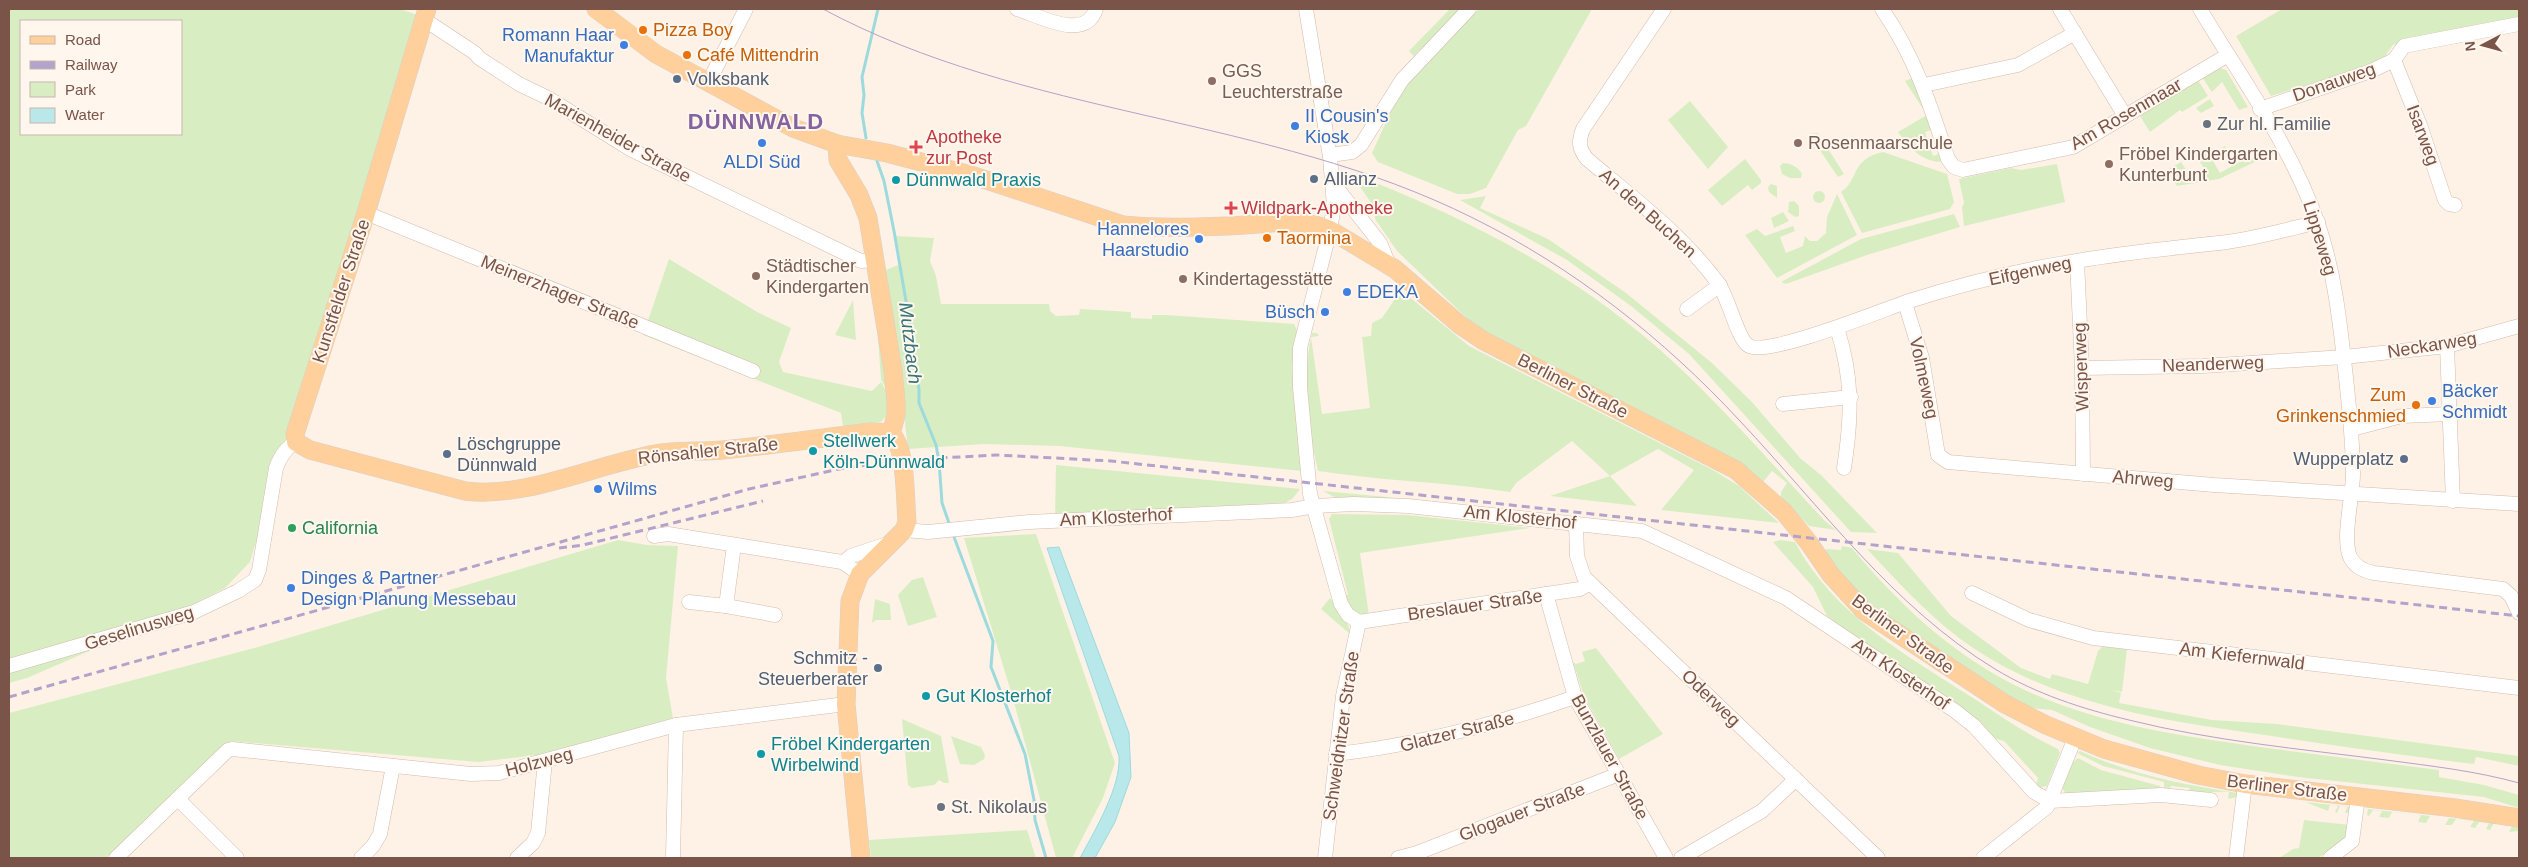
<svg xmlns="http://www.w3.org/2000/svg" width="2528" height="867" viewBox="0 0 2528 867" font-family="Arial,sans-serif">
	<rect width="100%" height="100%" fill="#fef2e6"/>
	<g fill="#d8eec2" fill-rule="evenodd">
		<path d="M9 9H400L418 15 250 562 225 588 170 616 27 678 9 683ZM21 21H181V134H21Z"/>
		<path d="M1450 9H1463L1424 49 1422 47 1414 56 1409 51Z"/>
		<path d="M1479 9H1592L1526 126 1518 130 1486 188 1470 194H1457L1378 162 1372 153 1395 102 1410 80Z"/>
		<path d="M2282 9H2519V19L2393 45 2380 63 2271 96 2236 36Z"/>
		<path d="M2218 67 2226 70 2248 107 2239 110 2222 82 2212 92 2202 77Z"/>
		<path d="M1912 78 1934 129 1925 132 1933 156 1941 153 1944 162C1921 162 1911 149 1898 132L1927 115 1905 81Z"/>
		<path d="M2198 80 2208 96 2182 112 2180 110 2150 132 2140 116Z"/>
		<path d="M2210 99 2214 106 2201 113 2196 108Z"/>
		<path d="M1690 101 1728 147 1708 169 1668 120Z"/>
		<path d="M1818 133 1844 174 1838 177 1809 134Z"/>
		<path d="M2211 145 2214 153 2225 146 2228 151 2213 161 2220 173 2243 160 2245 163 2256 156 2259 160 2219 179 2177 186 2167 170 2181 162 2193 181 2207 172 2195 155H2190Z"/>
		<path d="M1883 152 1947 174 1954 202 1950 209 1862 233 1841 192C1859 181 1850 159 1883 152Z"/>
		<path d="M1745 159 1761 180V183L1752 190 1748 185 1722 206 1708 190Z"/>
		<path d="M1783 163C1791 163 1798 167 1802 174L1801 178H1790L1782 174 1780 166Z"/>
		<path d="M2057 164 2065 202 1964 226 1962 207 1964 203 1959 179 2011 168 2021 170Z"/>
		<path d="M1361 177C1469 219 1571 272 1658 348 1718 401 1770 462 1824 520L1836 530 1809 526 1781 498V492L1787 483 1772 471 1763 482 1750 471 1476 327 1397 251 1375 219 1374 207 1358 184Z"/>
		<path d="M1771 184 1777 186V198L1769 192 1768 187Z"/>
		<circle cx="1819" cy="197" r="6"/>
		<path d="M1837 194 1857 235 1777 278 1745 235 1757 229 1765 236 1793 226 1795 231 1780 237 1786 253 1803 246 1805 236 1810 241H1817L1826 233 1827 217Z"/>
		<path d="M1486 196 1480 208 1548 239 1626 293 1712 363 1752 402 1800 458 1821 475 1877 533 1851 532 1689 354 1631 306 1567 260 1460 200Z"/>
		<path d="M1794 201 1799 206V216L1795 217 1788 212 1789 202Z"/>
		<path d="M1783 212 1789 221 1774 228 1771 218Z"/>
		<path d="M1954 214 1960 227 1867 255 1786 284 1781 282 1861 239Z"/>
		<path d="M896 236 934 238 930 261 936 276 941 304H1049L1050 311 1056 316 1079 315 1080 309 1131 312V318L1152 319V315H1166L1294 324 1297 330 1292 367 1301 471 1059 446 984 444 908 449 895 339 883 271 901 264Z"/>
		<path d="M669 259 759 313 791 328 779 362 783 372 872 391 881 382 888 394V414L881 422 843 427 841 413 643 335Z"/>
		<path d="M874 281 887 390 881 380Z"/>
		<path d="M1401 290 1469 346 1713 470 1739 486 1779 523 1661 510 1694 470 1658 449 1610 476 1637 506 1550 496 1610 476 1572 441 1516 483 1510 492C1446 482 1382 481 1318 471 1308 426 1301 378 1312 333H1317L1319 336 1311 337 1322 414 1370 408 1362 337 1371 336 1372 323 1382 318Z"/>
		<path d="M853 300 856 340 835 335Z"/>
		<path d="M1056 465 1300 489 1293 498 1285 503 1055 516Z"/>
		<path d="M1323 491 1408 499 1340 500Z"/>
		<path d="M1332 514 1407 515 1530 528 1360 553 1369 616C1355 615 1349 608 1345 595H1348L1329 519Z"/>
		<path d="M1036 534 1115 763 1103 798 1072 858H1056L1012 695 964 538Z"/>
		<path d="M618 540 647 545 678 546 666 678 673 718 546 754 478 762 231 741 106 858H9V713L258 647Z"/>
		<path d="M1780 540 1795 542C1833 614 1904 654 1970 696 1998 714 2027 735 2058 749L2060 753 2047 786 2038 788 2036 785 2038 778 2004 741 1993 738 1827 616 1813 587 1773 542Z"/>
		<path d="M1842 546 1852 548C1893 597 1940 643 1996 675 2079 723 2180 736 2275 749 2330 756 2384 763 2439 770V777L2484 785 2519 795V808L2484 797 2298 777 2220 765 2150 748 2090 727 2052 710 2030 708 1996 689 1876 610 1851 587 1826 554V549L1841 550Z"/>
		<path d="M1867 549 1898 553 1951 616 2021 668 2050 679 2052 674 2088 684 2098 651 2103 646 2127 649 2122 692 2111 690 2121 693 2119 703 2212 720 2277 724 2511 755 2519 756V766L2476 757 2474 764 2441 760C2382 752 2324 744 2265 735 2159 720 2048 704 1959 638 1925 612 1896 580 1867 549Z"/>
		<path d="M923 577 937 617 908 626 898 595 912 580Z"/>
		<path d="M1330 598C1337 610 1350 620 1350 634L1321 609Z"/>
		<path d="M875 599 890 604 891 620H876L872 623Z"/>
		<path d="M1596 648 1663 734 1619 759 1584 696 1573 662 1576 664 1585 661 1582 652Z"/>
		<path d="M902 719 941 736 949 783H944L939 780 934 785 912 788 908 785Z"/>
		<path d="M951 736 981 747 985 755 984 759 974 765 960 764Z"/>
		<path d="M2080 751C2129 774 2185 785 2238 793L2237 797 2228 799 2229 792C2214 791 2201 794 2186 794L2190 788 2171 786 2166 792H2164V782L2103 766 2077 753Z"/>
		<path d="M2078 758 2101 770 2160 786 2159 792 2066 795 2062 787 2072 763Z"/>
		<path d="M2305 802 2351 807 2347 813H2345L2347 807 2340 806 2337 813 2335 812 2338 806 2330 805 2328 811Z"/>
		<path d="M2368 809 2430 816 2426 823 2418 822 2421 815 2392 812 2389 818 2379 817 2382 811 2373 810 2369 816 2367 815Z"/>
		<path d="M2449 818 2518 825 2519 831 2509 832 2513 825 2494 823 2490 830 2486 829 2489 823 2479 822 2475 828 2470 827 2474 821 2456 819 2452 825H2445Z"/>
		<path d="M2304 820 2350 825 2348 840 2318 858H2279L2293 849 2299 848Z"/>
		<path d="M1027 830 1036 858H871L869 840Z"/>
	</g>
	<path fill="#b8e8ea" stroke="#9ddadd" d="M1059 547 1129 733 1131 777 1115 822 1095 858H1080C1095 830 1121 787 1119 756L1047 548Z"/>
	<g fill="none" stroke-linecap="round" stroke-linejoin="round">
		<g stroke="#9ddadd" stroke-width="3">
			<path d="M866 138 862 113 864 95 862 77 878 9"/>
			<path d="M877 161 884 181 894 231 913 342 914 361 919 389V403L936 445 939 461 942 503 949 523"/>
			<path d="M954 537 993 641 991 667 1025 754 1034 800 1035 820 1046 858"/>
		</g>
		<g stroke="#d4baad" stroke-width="15">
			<g id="minor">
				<path d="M1017 9C1040 16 1085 42 1096 9"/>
				<path d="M1306 9 1330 157 1334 206 1330 230 1300 348V387L1310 494 1341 604 1348 615 1359 622"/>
				<path d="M1664 9 1583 129C1578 142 1579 149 1587 159 1633 198 1682 234 1718 283 1728 296 1738 341 1749 346 1770 356 1880 311 1906 302 1962 284 2019 270 2077 261 2127 252 2177 248 2227 242 2258 238 2288 229 2318 222"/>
				<path d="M1882 9C1915 57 1930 104 1948 159L1954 167 1963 170 2073 147 2228 55"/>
				<path d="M2060 9 2125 116"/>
				<path d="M2200 9C2241 78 2292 147 2318 224 2336 276 2341 332 2347 387 2350 416 2353 445 2353 474 2353 496 2342 537 2350 557 2355 567 2363 571 2374 573L2503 589 2511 596 2519 613"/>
				<path d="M423 22 431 24 475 53 479 58 519 84 548 98 632 150 861 261 876 260"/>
				<path d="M2394 60 2420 125 2445 200 2449 204 2455 205"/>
				<path d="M708 83 746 9"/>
				<path d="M1924 85 2018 65 2075 33"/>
				<path d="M2260 109 2371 71 2394 60 2404 46 2519 24"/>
				<path d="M1330 155 1352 152 1361 145 1402 80 1469 9"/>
				<path d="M1333 183 1380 243 1389 265"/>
				<path d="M366 213 753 371"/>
				<path d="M2077 261 2082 368 2083 474"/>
				<path d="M1905 303 1922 358 1938 455 1948 462 2214 485 2519 504"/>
				<path d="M1687 309 1720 285"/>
				<path d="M1837 328C1853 378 1852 416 1844 468"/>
				<path d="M2447 346 2453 501"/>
				<path d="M2082 368 2203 366 2344 357 2447 346 2519 326"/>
				<path d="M1783 404 1851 397"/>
				<path d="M2352 429 2402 416 2450 414"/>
				<path d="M1576 523 1577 556 1584 577 1878 858"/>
				<path d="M904 530 928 532 1029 522 1292 510 1315 506 1354 504 1408 506 1642 531 1786 598 1955 711 1974 726 2034 792 2050 801 2161 795 2211 800"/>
				<path d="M654 536 668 534 842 562 860 574"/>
				<path d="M734 545 726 606 775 615"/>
				<path d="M844 562 851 556 890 543"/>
				<path d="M1972 593 2029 620 2093 638 2519 688"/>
				<path d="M1546 594 1575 697 1666 858"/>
				<path d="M689 602 726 606"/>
				<path d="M1359 622 1580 589 1590 583"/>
				<path d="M9 666 194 612 238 591 255 580 259 570 276 468C280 457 285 448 296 442"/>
				<path d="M1336 754C1418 745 1497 724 1575 697"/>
				<path d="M178 799 237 858"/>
				<path d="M116 858 228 750 232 749 471 774 499 773 676 725 846 704"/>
				<path d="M361 858 373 846 380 834 393 766"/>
				<path d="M517 858 533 843 538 833 545 761"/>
				<path d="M673 858 676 725"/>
				<path d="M1325 858 1343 696 1359 622"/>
				<path d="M1398 858 1417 853 1619 774"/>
				<path d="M1681 858 1762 811 1796 779"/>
				<path d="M1983 858 2047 807 2075 738"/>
				<path d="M2236 858 2245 784"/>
				<path d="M2330 858 2352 841 2358 797"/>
			</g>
		</g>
		<g stroke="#dacfcc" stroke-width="19">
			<g id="major">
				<path d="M427 9 366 213 295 434 296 442 310 450 465 491C524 499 595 465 655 454 676 450 701 452 723 450 772 445 821 438 871 432 877 433 885 431 890 434 907 443 905 504 907 522L904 530 860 574 850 601 846 704 861 858"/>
				<path d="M596 9 656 54 793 128 837 144 887 153 974 176 1123 225C1164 229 1206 227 1246 225 1274 223 1304 218 1330 230L1395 269 1460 325 1484 341 1736 470 1784 512 1809 543 1831 575 1864 611 2005 704 2046 725 2104 749 2198 775 2245 784 2455 808 2519 818"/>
				<path d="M837 144 838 160 859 195 868 218 893 371 896 401V415L891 434"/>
			</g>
		</g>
		<use href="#minor" stroke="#fff" stroke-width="14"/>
		<use href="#major" stroke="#ffd09c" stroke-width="18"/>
		<path stroke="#b3a2ca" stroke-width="1" d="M823 9C1026 118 1267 115 1473 218 1574 268 1663 338 1740 421 1821 507 1893 607 1995 669 2036 694 2083 709 2129 720 2213 741 2301 749 2386 760 2431 766 2476 771 2519 783"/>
		<g stroke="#b3a2ca" stroke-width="3" stroke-dasharray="8 5" stroke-linecap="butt">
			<path d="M559 548 583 545 763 501"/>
			<path d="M9 697 749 489 839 469 902 460 997 455 1111 461 2519 616"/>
		</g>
	</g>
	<g fill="#e8710a" stroke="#fff6ee" stroke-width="2">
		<circle cx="643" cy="30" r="5"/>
		<circle cx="687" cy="55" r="5"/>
		<circle cx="1267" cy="238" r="5"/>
		<circle cx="2416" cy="405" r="5"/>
	</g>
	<g fill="#3f7fe0" stroke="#fff6ee" stroke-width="2">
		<circle cx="624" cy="45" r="5"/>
		<circle cx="1295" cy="126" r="5"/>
		<circle cx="762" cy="143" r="5"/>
		<circle cx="1199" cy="239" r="5"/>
		<circle cx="1347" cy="292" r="5"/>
		<circle cx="1325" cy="312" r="5"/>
		<circle cx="2432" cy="401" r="5"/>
		<circle cx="598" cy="489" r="5"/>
		<circle cx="291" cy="588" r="5"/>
	</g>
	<g fill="#5c6f8a" stroke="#fff6ee" stroke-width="2">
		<circle cx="677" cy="79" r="5"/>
		<circle cx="1314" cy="179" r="5"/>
		<circle cx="447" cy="454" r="5"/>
		<circle cx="2404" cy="459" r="5"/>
		<circle cx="878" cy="668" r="5"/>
	</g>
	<g fill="#8d6e63" stroke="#fff6ee" stroke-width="2">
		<circle cx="1212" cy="81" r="5"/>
		<circle cx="1798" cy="143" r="5"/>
		<circle cx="2109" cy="164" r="5"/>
		<circle cx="756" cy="276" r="5"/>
		<circle cx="1183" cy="279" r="5"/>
	</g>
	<g fill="#6b7280" stroke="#fff6ee" stroke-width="2">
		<circle cx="2207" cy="124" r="5"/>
		<circle cx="941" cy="807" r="5"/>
	</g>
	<g fill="#e0444e" stroke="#fff6ee" stroke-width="2">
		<path d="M913.5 139.5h5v5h5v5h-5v5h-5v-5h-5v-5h5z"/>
		<path d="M1228.5 200.5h5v5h5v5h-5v5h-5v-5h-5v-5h5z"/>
	</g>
	<g fill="#0f9aa8" stroke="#fff6ee" stroke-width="2">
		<circle cx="896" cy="180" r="5"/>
		<circle cx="813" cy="451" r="5"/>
		<circle cx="926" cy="696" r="5"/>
		<circle cx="761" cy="754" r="5"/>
	</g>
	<circle fill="#2e9e5b" stroke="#fff6ee" stroke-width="2" cx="292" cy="528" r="5"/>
	<g text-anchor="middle" stroke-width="4" stroke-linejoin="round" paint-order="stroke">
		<g font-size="18" fill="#c56008" stroke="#fff6ee" text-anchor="start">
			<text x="653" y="36">Pizza Boy</text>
			<text x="697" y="61">Café Mittendrin</text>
			<text x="1277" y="244">Taormina</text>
			<text x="2406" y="401" text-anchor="end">Zum<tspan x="2406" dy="21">Grinkenschmied</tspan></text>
		</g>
		<g font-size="18" fill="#366cbe" stroke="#fff6ee" text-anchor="start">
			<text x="614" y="41" text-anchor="end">Romann Haar<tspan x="614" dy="21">Manufaktur</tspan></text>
			<text x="1305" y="122">II Cousin's<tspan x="1305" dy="21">Kiosk</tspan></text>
			<text x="762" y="168" text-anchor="middle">ALDI Süd</text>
			<text x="1189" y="235" text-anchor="end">Hannelores<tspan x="1189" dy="21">Haarstudio</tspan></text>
			<text x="1357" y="298">EDEKA</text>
			<text x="1315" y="318" text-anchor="end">Büsch</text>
			<text x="2442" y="397">Bäcker<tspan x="2442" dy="21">Schmidt</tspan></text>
			<text x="608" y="495">Wilms</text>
			<text x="301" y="584">Dinges &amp; Partner<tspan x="301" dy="21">Design Planung Messebau</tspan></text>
		</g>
		<g font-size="18" fill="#785e54" stroke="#fff6ee" text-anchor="start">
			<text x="1222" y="77">GGS<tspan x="1222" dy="21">Leuchterstraße</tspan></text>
			<text x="1808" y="149">Rosenmaarschule</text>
			<text x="2119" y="160">Fröbel Kindergarten<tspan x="2119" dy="21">Kunterbunt</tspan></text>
			<text x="766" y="272">Städtischer<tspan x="766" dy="21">Kindergarten</tspan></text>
			<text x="1193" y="285">Kindertagesstätte</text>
		</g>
		<g font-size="18" fill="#4e5e75" stroke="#fff6ee" text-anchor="start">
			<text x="687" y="85">Volksbank</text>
			<text x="1324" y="185">Allianz</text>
			<text x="457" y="450">Löschgruppe<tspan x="457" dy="21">Dünnwald</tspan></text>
			<text x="2394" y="465" text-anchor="end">Wupperplatz</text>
			<text x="868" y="664" text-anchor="end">Schmitz -<tspan x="868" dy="21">Steuerberater</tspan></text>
		</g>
		<g font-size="18" fill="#7a5448" stroke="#fff6ee">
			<text transform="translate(2334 82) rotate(-19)" y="6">Donauweg</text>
			<text transform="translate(2126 114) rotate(-30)" y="6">Am Rosenmaar</text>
			<text transform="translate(2423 135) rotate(70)" y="6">Isarweg</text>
			<text transform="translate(618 138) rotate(29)" y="6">Marienheider Straße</text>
			<text transform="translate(1648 213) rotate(42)" y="6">An den Buchen</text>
			<text transform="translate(2320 238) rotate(73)" y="6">Lippeweg</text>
			<text transform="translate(2030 271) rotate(-12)" y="6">Eifgenweg</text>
			<text transform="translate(341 291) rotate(-72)" y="6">Kunstfelder Straße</text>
			<text transform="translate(560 292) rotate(22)" y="6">Meinerzhager Straße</text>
			<text transform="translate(2432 345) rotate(-9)" y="6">Neckarweg</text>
			<text transform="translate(2213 364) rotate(-2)" y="6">Neanderweg</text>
			<text transform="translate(2081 367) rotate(-92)" y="6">Wisperweg</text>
			<text transform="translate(1924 378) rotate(78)" y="6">Volmeweg</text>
			<text transform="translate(1573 386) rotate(27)" y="6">Berliner Straße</text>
			<text transform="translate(708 451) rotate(-6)" y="6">Rönsahler Straße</text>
			<text transform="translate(2143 479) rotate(5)" y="6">Ahrweg</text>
			<text transform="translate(1116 517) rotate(-3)" y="6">Am Klosterhof</text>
			<text transform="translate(1520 517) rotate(6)" y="6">Am Klosterhof</text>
			<text transform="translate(1475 605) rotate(-8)" y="6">Breslauer Straße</text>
			<text transform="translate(139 628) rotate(-17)" y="6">Geselinusweg</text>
			<text transform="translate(1903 634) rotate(36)" y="6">Berliner Straße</text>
			<text transform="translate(2242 656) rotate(7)" y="6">Am Kiefernwald</text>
			<text transform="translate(1901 674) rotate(34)" y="6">Am Klosterhof</text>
			<text transform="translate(1711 698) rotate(44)" y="6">Oderweg</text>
			<text transform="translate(1457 732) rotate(-14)" y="6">Glatzer Straße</text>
			<text transform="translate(1341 736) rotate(-82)" y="6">Schweidnitzer Straße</text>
			<text transform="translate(1610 757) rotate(61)" y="6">Bunzlauer Straße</text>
			<text transform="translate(539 762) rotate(-15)" y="6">Holzweg</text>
			<text transform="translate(2287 788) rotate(7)" y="6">Berliner Straße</text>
			<text transform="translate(1522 812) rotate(-21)" y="6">Glogauer Straße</text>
		</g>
		<g font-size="18" fill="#5b616d" stroke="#fff6ee" text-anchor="start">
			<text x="2217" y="130">Zur hl. Familie</text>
			<text x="951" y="813">St. Nikolaus</text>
		</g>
		<g font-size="18" fill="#be3a42" stroke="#fff6ee" text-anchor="start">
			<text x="926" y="143">Apotheke<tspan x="926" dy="21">zur Post</tspan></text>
			<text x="1241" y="214">Wildpark-Apotheke</text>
		</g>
		<g font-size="18" fill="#0d838f" stroke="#fff6ee" text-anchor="start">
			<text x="906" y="186">Dünnwald Praxis</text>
			<text x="823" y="447">Stellwerk<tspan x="823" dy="21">Köln-Dünnwald</tspan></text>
			<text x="936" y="702">Gut Klosterhof</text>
			<text x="771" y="750">Fröbel Kindergarten<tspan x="771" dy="21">Wirbelwind</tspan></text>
		</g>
		<g font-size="18" fill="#27864d" stroke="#fff6ee" text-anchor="start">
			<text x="302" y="534">California</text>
		</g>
		<g font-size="19" font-style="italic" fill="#377579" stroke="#fff6ee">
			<text transform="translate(911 343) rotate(83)" y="7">Mutzbach</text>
		</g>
		<g font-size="22" font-weight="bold" letter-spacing="1" fill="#84639e" stroke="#fff6ee">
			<text x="756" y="129">DÜNNWALD</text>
		</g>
	</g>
	<rect width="2528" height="867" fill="none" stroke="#7a5448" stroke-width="20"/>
	<rect x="20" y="20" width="162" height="115" fill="#fff6ee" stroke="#cab5ac"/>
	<rect x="30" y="36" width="25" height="8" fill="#ffd09c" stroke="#cab5ac"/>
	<text x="65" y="45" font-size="15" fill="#7a5448">Road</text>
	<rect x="30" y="61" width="25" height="8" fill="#b3a2ca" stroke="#cab5ac"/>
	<text x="65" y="70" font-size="15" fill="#7a5448">Railway</text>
	<rect x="30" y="82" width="25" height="15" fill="#d8eec2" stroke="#cab5ac"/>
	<text x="65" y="95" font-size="15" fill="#7a5448">Park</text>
	<rect x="30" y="108" width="25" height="15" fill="#b8e8ea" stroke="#cab5ac"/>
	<text x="65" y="120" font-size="15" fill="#7a5448">Water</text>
	<g transform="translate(2483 45) rotate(264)" stroke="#fff6ee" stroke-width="4" paint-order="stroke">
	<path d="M0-4L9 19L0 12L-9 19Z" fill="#7a5448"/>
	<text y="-8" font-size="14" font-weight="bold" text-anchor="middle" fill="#7a5448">N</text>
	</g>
</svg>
